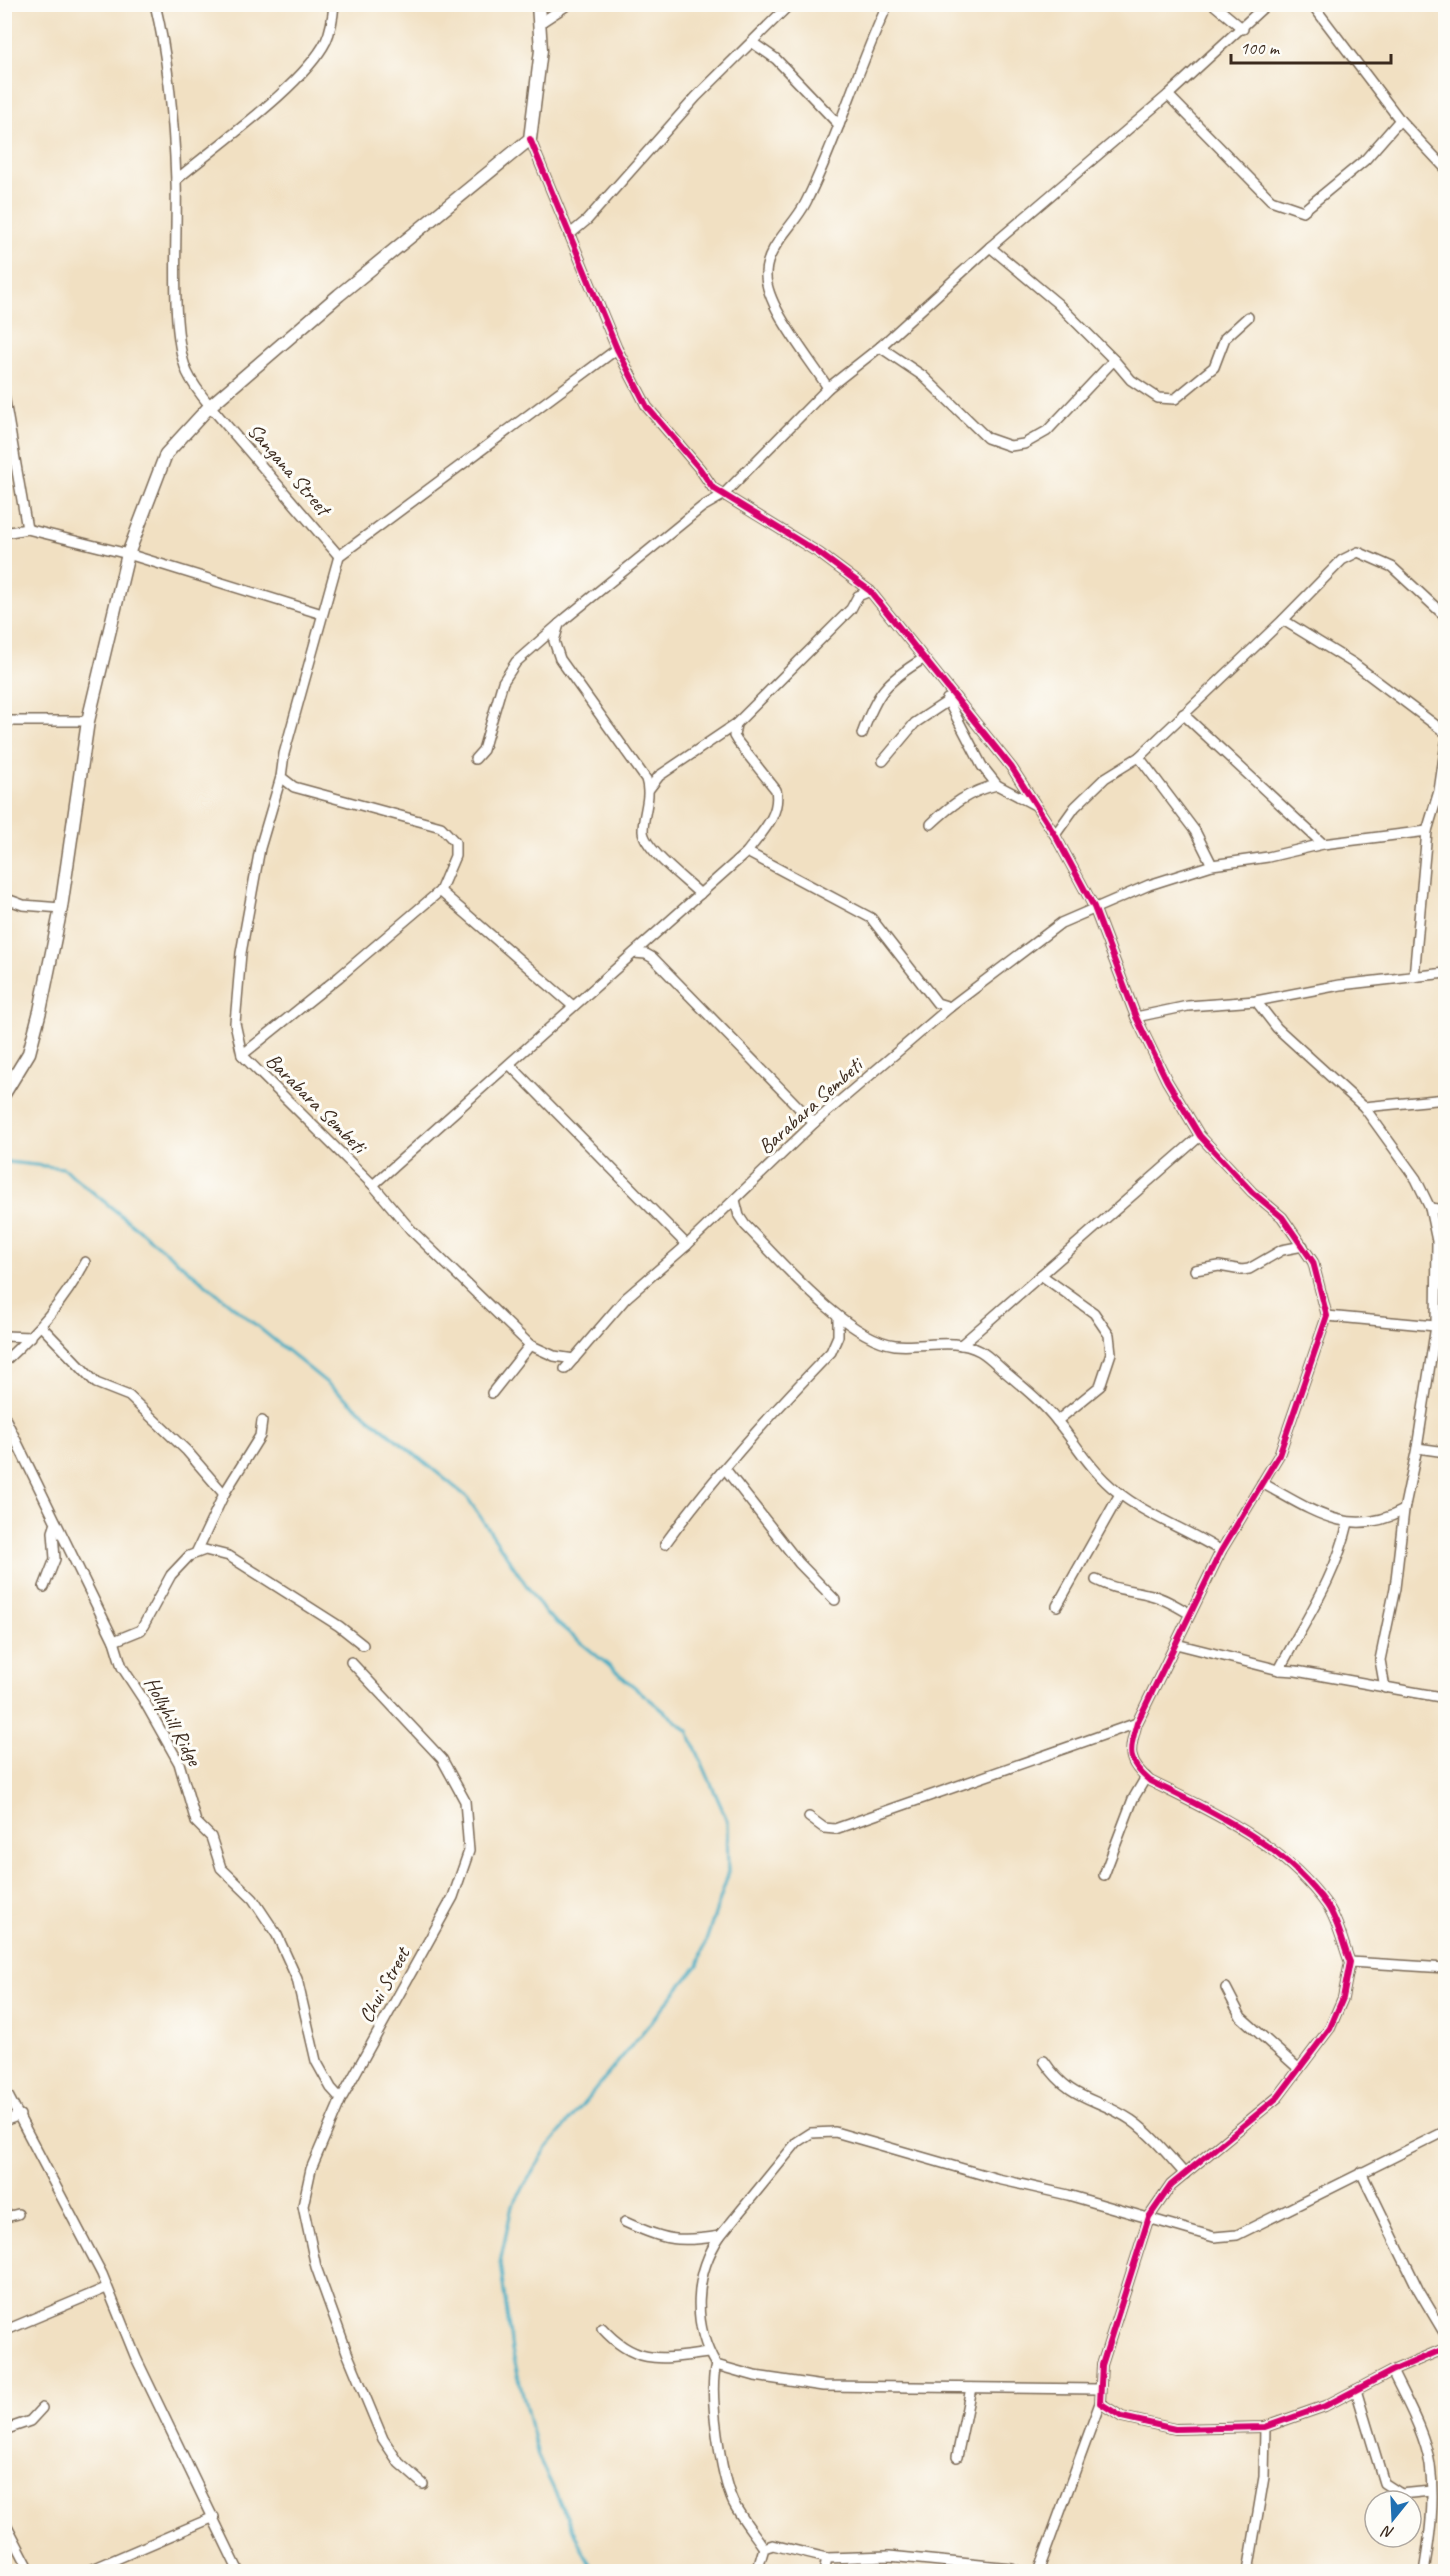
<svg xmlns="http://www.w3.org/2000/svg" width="1450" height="2576" viewBox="0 0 1450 2576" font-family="Caveat,sans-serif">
	<rect width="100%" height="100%" fill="#fdfcf7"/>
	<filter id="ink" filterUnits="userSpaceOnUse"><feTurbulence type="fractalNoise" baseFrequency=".0167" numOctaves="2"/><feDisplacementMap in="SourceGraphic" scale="12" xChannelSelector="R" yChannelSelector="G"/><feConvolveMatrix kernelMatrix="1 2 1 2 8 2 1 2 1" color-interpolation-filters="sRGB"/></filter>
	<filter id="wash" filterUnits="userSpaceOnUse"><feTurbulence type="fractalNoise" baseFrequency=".008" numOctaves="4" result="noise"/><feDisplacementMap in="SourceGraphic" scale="24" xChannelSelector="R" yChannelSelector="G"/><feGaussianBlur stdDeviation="1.35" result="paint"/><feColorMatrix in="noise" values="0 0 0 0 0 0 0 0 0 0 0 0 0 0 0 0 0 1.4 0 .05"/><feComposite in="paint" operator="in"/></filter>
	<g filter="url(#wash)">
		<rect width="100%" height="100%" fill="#f1e0c2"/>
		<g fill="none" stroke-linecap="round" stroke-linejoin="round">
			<path stroke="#42abc2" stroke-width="3" d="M4 1159 8 1162 63 1168 467 1497 545 1613 688 1731 727 1820 728 1875 698 1965 547 2148 512 2206 500 2263 512 2350 538 2456 593 2572"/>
		</g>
	</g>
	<g filter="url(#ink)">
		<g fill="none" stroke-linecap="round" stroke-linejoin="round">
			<g stroke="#7b6a57" stroke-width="12">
				<g id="minor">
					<path d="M155 4C169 62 174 122 176 181 178 231 169 329 187 372 193 385 201 395 210 406L339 556"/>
					<path d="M1213 4 1243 29"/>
					<path d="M1312 4 1400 120 1446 169"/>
					<path d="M540 23 569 4"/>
					<path d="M753 43 776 59 839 125"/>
					<path d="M1168 95 1271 200 1303 211 1365 160 1400 120"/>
					<path d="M530 139 617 349 647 407 700 469 713 488 819 553 870 591 1012 768 1055 835 1094 907 1136 1017 1167 1081 1200 1136 1252 1192 1282 1217 1313 1262 1327 1316 1279 1455 1221 1551 1137 1723C1129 1752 1126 1761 1150 1781 1216 1814 1282 1843 1327 1905 1337 1919 1342 1940 1348 1957L1350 1962 1343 1998 1330 2028 1278 2097 1171 2185 1149 2217 1102 2365 1100 2403 1122 2417 1175 2429 1265 2427 1325 2406 1392 2371 1446 2348"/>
					<path d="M176 180C216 146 304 85 326 41 331 30 333 17 334 4"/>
					<path d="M569 235 587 220 696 97 790 4"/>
					<path d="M990 247 1057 303 1114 360 1131 380 1158 398 1175 399 1214 367 1225 338 1248 317"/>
					<path d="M880 347 923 376 987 438 1010 446 1024 444 1047 431 1114 360"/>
					<path d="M828 388C811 360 764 305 766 273 767 246 795 225 806 202 838 138 857 69 888 4"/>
					<path d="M4 395 27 529"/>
					<path d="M4 533 27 529 128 554 322 614"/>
					<path d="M1283 620 1353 663 1446 733"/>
					<path d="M559 624 554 641 560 659 646 779C652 797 643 813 643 831 644 849 687 881 700 894"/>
					<path d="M947 699 982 766 997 785"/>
					<path d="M1183 714 1323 844"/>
					<path d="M4 721H88"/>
					<path d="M862 734C877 693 885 682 923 659"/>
					<path d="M1139 757 1195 831 1212 865"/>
					<path d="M475 759 483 750 503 682 516 662 566 618 702 507 723 495 828 388 880 347 990 247 1168 95 1267 4"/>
					<path d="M883 761 915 723 951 699"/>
					<path d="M281 777 260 848 241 953 235 1023 242 1055 373 1185 411 1230 530 1345 554 1356 574 1359"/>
					<path d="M649 789 659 776 736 724"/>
					<path d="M931 824C951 805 969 791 997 785L1035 805"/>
					<path d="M1055 835 1075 807 1105 778 1139 757 1283 620 1342 560 1358 552 1392 567 1446 617"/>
					<path d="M747 852 871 918 937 1003 950 1007"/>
					<path d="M440 891 573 1006"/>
					<path d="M4 898 23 905 61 908"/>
					<path d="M634 953 646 954 653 958 814 1123"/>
					<path d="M1414 977 1427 831 1439 791 1446 743"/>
					<path d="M1256 1001 1277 1028 1364 1107 1416 1179 1430 1208 1437 1241 1436 1326 1417 1448 1404 1510 1395 1588 1380 1660 1385 1688"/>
					<path d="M1136 1017 1188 1006 1256 1001 1340 985 1446 973"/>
					<path d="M242 1055 339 977 440 891 455 856V842L441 827 294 787 281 777 284 754 339 556 617 349"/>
					<path d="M510 1065 687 1245"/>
					<path d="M1364 1107 1446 1099"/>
					<path d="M373 1185 747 852C761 833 781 815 776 790L737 741 734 736 736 724 851 609 858 596 870 591"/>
					<path d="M735 1200 739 1216 745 1225C779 1259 846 1339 895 1345 922 1348 955 1337 980 1351 989 1356 997 1365 1004 1371 1023 1387 1042 1402 1057 1421 1074 1441 1086 1463 1105 1481 1136 1512 1185 1528 1221 1551"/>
					<path d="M1430 1208 1446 1210"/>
					<path d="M1195 1270 1219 1266 1242 1270 1249 1269 1282 1250 1303 1246"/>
					<path d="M1041 1275 1094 1313 1109 1335 1111 1353 1100 1386 1057 1421"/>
					<path d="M1327 1316 1446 1327"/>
					<path d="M42 1327 96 1383 129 1396 187 1451 224 1494"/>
					<path d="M4 1336 31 1337"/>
					<path d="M961 1345 1200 1136"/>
					<path d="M4 1362C37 1331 64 1302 85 1262"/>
					<path d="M565 1369 626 1298 687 1245 814 1123 950 1007 1061 923 1149 885 1212 865 1268 857 1323 844 1427 831"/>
					<path d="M492 1393 530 1345"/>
					<path d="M4 1416 114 1641 122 1667 143 1699 179 1763 196 1822 211 1837 221 1868 253 1899 277 1935 297 1979 316 2061 331 2088 341 2099"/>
					<path d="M1417 1448 1446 1452"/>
					<path d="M726 1470 799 1563 835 1600"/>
					<path d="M1262 1483C1310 1509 1349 1540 1404 1510"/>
					<path d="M665 1544C715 1475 772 1413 831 1352L838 1336V1317"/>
					<path d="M197 1551 224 1494 260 1436 262 1421"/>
					<path d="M1096 1580C1116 1590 1126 1589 1147 1594 1162 1597 1177 1606 1190 1614"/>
					<path d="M44 1587 55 1559 53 1532 56 1523"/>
					<path d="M1057 1606 1120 1494"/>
					<path d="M114 1641 141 1630 171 1575 189 1556 205 1550 229 1556 339 1626 363 1645"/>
					<path d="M1176 1644 1279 1670 1296 1671 1446 1698"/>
					<path d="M351 1662 442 1759 465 1801 469 1851 453 1897 341 2099 311 2169 303 2206 316 2267 348 2355 383 2439 399 2463 423 2484"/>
					<path d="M1279 1670C1305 1620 1335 1579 1348 1523"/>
					<path d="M809 1817 824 1828 835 1829 1137 1723"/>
					<path d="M1104 1875 1133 1799 1146 1777"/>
					<path d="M1350 1962 1446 1968"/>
					<path d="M1226 1988 1241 2017 1299 2069"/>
					<path d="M1044 2061C1071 2102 1095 2096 1131 2120 1151 2134 1168 2155 1185 2174"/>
					<path d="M4 2088 102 2274 136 2358 239 2572"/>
					<path d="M4 2121 20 2115"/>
					<path d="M1361 2172 1418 2289 1446 2336"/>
					<path d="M4 2212 10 2216 18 2214"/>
					<path d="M625 2222C664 2240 678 2243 720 2236"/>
					<path d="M602 2328C636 2366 662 2359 708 2353"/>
					<path d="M4 2331 106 2288"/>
					<path d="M716 2365C708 2392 721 2476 733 2502 741 2518 754 2533 764 2548"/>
					<path d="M1392 2371C1406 2400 1425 2433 1430 2465 1435 2500 1430 2537 1424 2572"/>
					<path d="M1099 2389 823 2386 755 2376 716 2365C692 2325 694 2274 720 2236L797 2142 811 2133 835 2132 998 2179 1068 2195 1214 2237 1237 2235 1446 2131"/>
					<path d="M1356 2390 1384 2483 1401 2494 1431 2491"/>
					<path d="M4 2430 30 2421 42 2408"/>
					<path d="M957 2457 971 2388"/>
					<path d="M4 2520 31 2572"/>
					<path d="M86 2572 214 2517"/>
					<path d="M757 2572 764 2548 773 2545 827 2558 889 2556 1011 2568 1021 2572"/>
					<path d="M824 2572 827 2558"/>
					<path d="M1038 2572 1100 2403"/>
					<path d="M1248 2572 1264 2477 1265 2427"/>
				</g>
			</g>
			<g stroke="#7b6a57" stroke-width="15">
				<path id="tertiary" d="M4 1094 29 1053 40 1011 61 908 88 721 128 554 166 454 210 406 339 295 530 139 541 50 538 4"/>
			</g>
			<use href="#minor" stroke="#fff" stroke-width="9"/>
			<use href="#tertiary" stroke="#fff" stroke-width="12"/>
			<g stroke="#fdfcf7" stroke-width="10">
				<path id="cycleway" d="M530 139 617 349 647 407 700 469 713 488 819 553 870 591 1012 768 1055 835 1094 907 1136 1017 1167 1081 1200 1136 1252 1192 1282 1217 1313 1262 1327 1316 1279 1455 1221 1551 1137 1723C1129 1752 1126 1761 1150 1781 1216 1814 1282 1843 1327 1905 1337 1919 1342 1940 1348 1957L1350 1962 1343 1998 1330 2028 1278 2097 1171 2185 1149 2217 1102 2365 1100 2403 1122 2417 1175 2429 1265 2427 1325 2406 1392 2371 1446 2348"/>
			</g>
			<use href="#cycleway" stroke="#d6006c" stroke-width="6"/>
		</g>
	</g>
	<g text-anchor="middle" stroke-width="6" stroke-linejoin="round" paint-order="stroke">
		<g font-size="21" fill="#3b2a1e" stroke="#fdfcf7">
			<text transform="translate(289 469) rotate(49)" y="7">Sangana Street</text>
			<text transform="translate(316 1103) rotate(45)" y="7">Barabara Sembeti</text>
			<text transform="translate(810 1106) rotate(-42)" y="7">Barabara Sembeti</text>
			<text transform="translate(173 1721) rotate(62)" y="7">Hollyhill Ridge</text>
			<text transform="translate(384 1985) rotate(-61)" y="7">Chui Street</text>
		</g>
	</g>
	<rect width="1450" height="2576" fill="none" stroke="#fdfcf7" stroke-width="24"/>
	<g transform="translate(1393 2519) rotate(198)"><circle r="28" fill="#fdfcf7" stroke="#afa8a0" stroke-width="1.5"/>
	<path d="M0-4.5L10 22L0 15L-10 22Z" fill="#1f6fb2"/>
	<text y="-9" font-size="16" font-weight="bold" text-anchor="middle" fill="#3b2a1e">N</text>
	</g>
	<path d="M1231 54v9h160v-9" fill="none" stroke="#3b2a1e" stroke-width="3"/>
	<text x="1240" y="54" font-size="18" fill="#3b2a1e" stroke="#fdfcf7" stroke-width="4.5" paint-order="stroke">100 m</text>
</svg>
